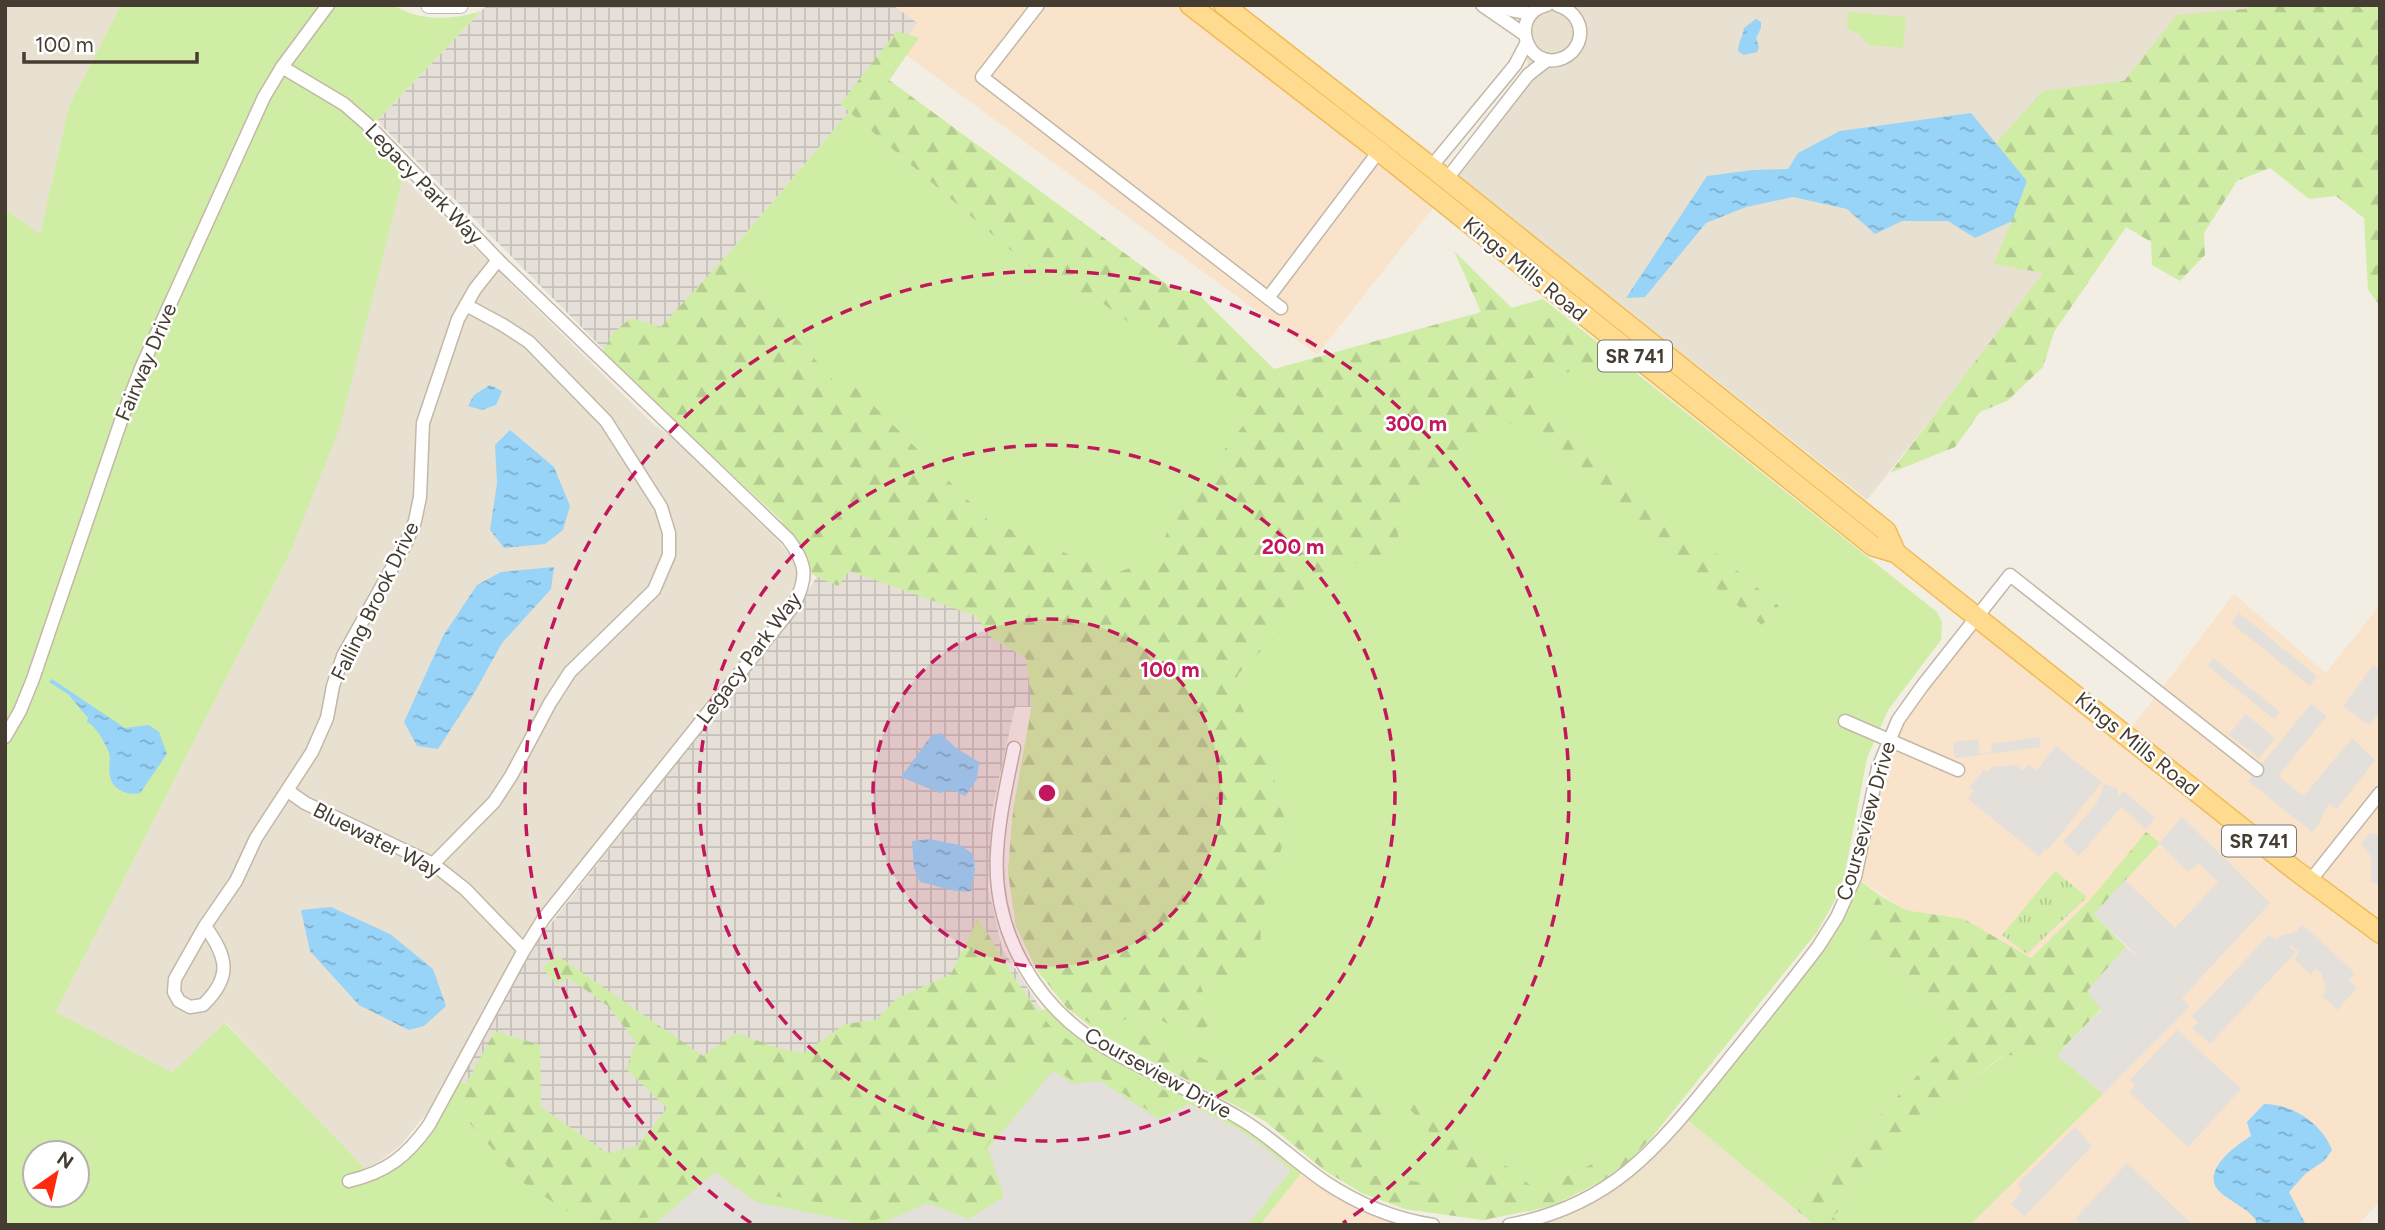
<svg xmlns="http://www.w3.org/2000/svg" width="2385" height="1230" viewBox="0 0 2385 1230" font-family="Figtree,sans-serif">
	<defs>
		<pattern id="industrial-grid" width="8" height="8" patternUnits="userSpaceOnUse" patternTransform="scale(1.75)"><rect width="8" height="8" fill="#e5dfd8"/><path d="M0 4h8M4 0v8" fill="none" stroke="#c6c0ba"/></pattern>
		<pattern id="forest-firs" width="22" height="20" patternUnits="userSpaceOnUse" patternTransform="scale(1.75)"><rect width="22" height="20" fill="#d0eda6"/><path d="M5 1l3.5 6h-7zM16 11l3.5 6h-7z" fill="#b4cc8f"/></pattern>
		<pattern id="park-tufts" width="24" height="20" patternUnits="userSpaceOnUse" patternTransform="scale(1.75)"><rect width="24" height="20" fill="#d0eda6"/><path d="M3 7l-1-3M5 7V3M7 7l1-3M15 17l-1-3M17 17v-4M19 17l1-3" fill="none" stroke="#b4cc8f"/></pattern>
		<pattern id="water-ripples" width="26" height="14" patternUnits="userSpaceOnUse" patternTransform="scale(1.75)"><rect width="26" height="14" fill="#97d4f8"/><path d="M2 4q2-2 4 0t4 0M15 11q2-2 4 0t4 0" fill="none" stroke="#7dadc9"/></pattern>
	</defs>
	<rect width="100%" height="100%" fill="#f3eee3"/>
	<g fill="#e8e0d0">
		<path d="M5 5H121L69 106 40 234 5 209Z"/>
		<path d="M1510 5H2258L1867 500 1458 175 1532 79 1512 7Z"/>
		<path d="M403 177 652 423 675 440 775 538 792 557 796 569V584L783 609 530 930 429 1110 401 1145 380 1161 364 1169 226 1023 172 1072 56 1012 289 555 340 426Z"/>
	</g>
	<g fill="#f9e3cb">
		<path d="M893 5H1190L1439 200 1317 355 898 49 916 23Z"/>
		<path d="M2234 594 2326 673 2380 605V1201L2358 1225H1970L2189 1007 2094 914 2090 900 2031 958 1964 919 1905 910 1855 877 1888 740 1976 617 2126 735Z"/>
		<path d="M1306 1167 1345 1195 1433 1225H1260Z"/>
	</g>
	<g fill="url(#industrial-grid)">
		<path d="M487 5H893L917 23 876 80 627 373 377 121Z"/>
		<path d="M828 559 1044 636 1032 707H1015L992 810 988 888 1002 948 1042 1010 602 1181 461 1081 532 948 798 607Z"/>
	</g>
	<path fill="#eee3cb" d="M1683 1116 1815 1225H1509L1590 1198Z"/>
	<g fill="#d0eda6" fill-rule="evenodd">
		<path d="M121 5H393C420 22 453 20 481 11L377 121 403 177 340 427 289 555 56 1012 172 1072 225 1023 371 1175 414 1146 455 1077 602 1181 1053 1006 1072 1024 1217 1104 1306 1167 1260 1225H5V209L40 234 69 106ZM35 1153H77V1195H35Z"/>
		<path d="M1848 12 1906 17 1903 48 1868 45 1859 34 1847 29Z"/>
		<path d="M876 80 1274 373 1543 299 1937 612 1942 622 1941 640 1888 710 1867 758 1844 878 1834 902 1817 932 1653 1136 1630 1160 1603 1180 1552 1206 1483 1220 1406 1209 1362 1193 1324 1170 1265 1121 1100 1034 1067 1008 1037 970 1016 926 1008 872 1013 811 1044 635 627 373Z"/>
		<path d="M1855 877 1879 895 1854 941 1907 966 1912 989 1963 1027 1793 1207 1683 1116 1797 975Z"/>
		<path d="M2041 1026 2065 1046 2058 1056 2103 1094 1970 1225H1842L1833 1217 1916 1120 1959 1090Z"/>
	</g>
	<g fill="url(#forest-firs)">
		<path d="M2249 5H2380V306L2368 290 2364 218 2336 196 2309 199 2270 168 2237 181 2204 233 2205 255 2180 281 2152 265 2151 242 2126 227 2054 332 2043 367 2007 401 1980 412 1955 447 1890 473 2043 273 1994 264 2027 182 1996 143 2043 91 2124 81 2177 15 2245 9Z"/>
		<path d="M897 31 919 38 889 80 1172 288 1197 293 1274 369 1481 312 1454 251 1530 326 1554 316 1615 365 1512 381 1779 606 1762 625 1504 418 1395 518 1402 555 1346 565 1238 674 1235 693 1272 770 1287 830 1260 918 1261 952 1224 981 1214 974 1200 984 1214 1022 1192 1036 1151 1015 1093 1025 1067 1008 1037 970 1016 926 1008 872 1013 811 1032 707 1026 658 993 639 976 616 849 571 838 586 813 575 782 521 602 353 612 334 631 318 661 327 725 257 834 381 852 384 988 520 1114 574 1157 557 1167 532 1168 521 1261 403 1227 393 1098 300 1056 289 840 104Z"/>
		<path d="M2146 832 2160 843 2094 914 2126 947 2088 991 2101 1009 2065 1046 2041 1026 2036 1056 2003 1055 1959 1090 1917 1120 1833 1217 1842 1225H1815L1793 1207 1963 1027 1912 989 1907 966 1853 941 1879 895 1905 910 1964 919 2031 958 2090 900Z"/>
		<path d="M978 918 1017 982 1050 1026 1093 1058 1166 1091 1175 1109 1158 1117 1101 1078 1073 1081 1041 1060 1017 1073 998 1101 1003 1121 985 1149 1001 1195 969 1215 928 1199 873 1221 832 1204 757 1194 736 1172 710 1164 698 1182 651 1217 587 1224 519 1180 454 1105 495 1031 540 1045 541 1107 607 1153 637 1146 667 1108 626 1069 636 1042 608 1006 569 978 557 984 542 968 558 956 703 1056 736 1033 781 1049 804 1053 845 1024 876 1020 896 999 951 974Z"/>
		<path d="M1157 1035 1247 1081 1308 1051 1390 1104 1386 1150 1366 1159 1371 1175 1480 1191 1409 1108 1420 1096 1536 1190 1653 1136 1630 1160 1603 1180 1552 1206 1483 1220 1406 1209 1362 1193 1324 1170 1265 1121 1140 1055 1134 1036Z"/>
	</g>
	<path fill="url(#park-tufts)" d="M2055 871 2087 897 2027 954 2002 935Z"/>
	<g fill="#e3e0dc">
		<path d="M2239 613 2317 676 2310 686 2231 623Z"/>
		<path d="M2213 658 2280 712 2274 719 2208 666Z"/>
		<path d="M2374 664 2380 675V712L2369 725 2343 706Z"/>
		<path d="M2311 704 2327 716 2278 776 2304 796 2352 738 2375 760 2337 809 2329 803 2318 825 2312 832 2248 781Z"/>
		<path d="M2245 714 2275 738 2259 758 2229 735Z"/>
		<path d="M2040 737 2041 747 1955 758 1953 742 1978 739 1980 754 1992 752 1991 744Z"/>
		<path d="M2056 746 2102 782 2048 850 2045 849 2039 856 1968 799 1974 791 1970 787 1984 769 1988 772 1992 767 2016 765 2023 771 2028 764 2037 771Z"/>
		<path d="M2105 784 2118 789 2117 798 2123 791 2155 818 2146 829 2121 807 2079 856 2063 842 2096 804Z"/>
		<path d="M2182 817 2270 903 2182 998 2190 1006 2103 1094 2058 1056 2067 1044 2101 1010 2087 991 2126 947 2143 962 2094 914 2125 880 2175 928 2218 882 2199 863 2188 872 2160 843Z"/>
		<path d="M2370 833 2380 835V886L2371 881V856L2361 845Z"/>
		<path d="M2302 924 2355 973 2349 981 2357 987 2338 1010 2323 997 2326 988 2321 973 2316 968 2311 975 2294 959 2299 952 2291 945 2290 947 2296 952 2210 1044 2192 1028 2198 1023 2192 1016 2269 935 2276 940 2281 936 2297 931Z"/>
		<path d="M2177 1030 2241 1089 2188 1147 2129 1092 2135 1085 2130 1080Z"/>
		<path d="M1053 1071 1073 1084 1100 1081 1158 1119 1189 1104 1238 1129 1264 1147 1291 1170 1248 1225H877L928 1203 968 1219 1004 1197 988 1149Z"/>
		<path d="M2075 1127 2092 1146 2025 1216 2011 1204 2022 1190 2017 1184Z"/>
		<path d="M2127 1163 2193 1225H2106L2102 1222 2099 1225H2083L2076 1218Z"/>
		<path d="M715 1172 756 1202 850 1221 857 1225H654Z"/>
	</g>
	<g fill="url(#water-ripples)">
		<path d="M1756 19 1761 22V28L1756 38 1759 47 1757 52 1744 55 1738 51C1738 42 1743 37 1744 28Z"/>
		<path d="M1971 113 2027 181 2012 221 1975 238 1948 221H1902L1875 234 1847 209 1793 197 1746 207 1706 223 1645 297 1626 298 1707 176 1753 170 1788 169 1798 153 1840 131Z"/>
		<path d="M490 385 502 391 496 405 482 410 468 406 474 395Z"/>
		<path d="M510 430 554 467 570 506 563 530 545 544 504 548 490 530 497 483 495 445Z"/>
		<path d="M554 567 551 589 502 643 473 695 438 749 417 746 404 722 443 636 477 585 501 572Z"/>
		<path d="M52 679 125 728 149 725 159 732 167 754 140 793C128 796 112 790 110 776 108 769 111 760 109 753 106 744 96 726 87 722L88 718 68 694 49 682Z"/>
		<path d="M940 733 956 748 979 762 977 779 965 796 952 790 940 793 901 777 931 736Z"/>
		<path d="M929 839 960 845 973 854 975 869 971 891C955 894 937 885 920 882L914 868 912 841Z"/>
		<path d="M331 907 390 934 433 969 446 1006 424 1026 409 1030 359 1005 310 951 301 910Z"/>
		<path d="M2264 1104C2292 1104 2322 1123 2332 1150L2324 1161 2306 1173 2289 1192 2306 1225H2255L2256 1220C2245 1206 2232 1203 2220 1192 2199 1172 2235 1146 2251 1136L2247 1122Z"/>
	</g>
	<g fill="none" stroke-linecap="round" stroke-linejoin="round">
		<g stroke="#c3b8a7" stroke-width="15">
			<g id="minor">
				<path d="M1038 5 982 77 1281 308"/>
				<path d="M1482 5 1524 34"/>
				<path d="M1500 5 1511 10 1531 14"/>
				<path d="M1547 5C1507 14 1527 73 1563 58 1570 55 1575 50 1578 43 1585 26 1574 10 1557 5"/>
				<path d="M282 67 344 104 367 124 498 260 788 539C807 564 808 577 794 605L544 918 524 950 429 1125C407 1156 387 1172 349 1181"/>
				<path d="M1431 167 1515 65 1526 44"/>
				<path d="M1446 180 1528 75 1547 60"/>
				<path d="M1268 298 1379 151"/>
				<path d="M1845 721 1958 770"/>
				<path d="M5 737 20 711 33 679 123 415 142 366 264 97 282 67 328 5"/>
				<path d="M1014 748C1007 782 999 817 997 852 992 934 1038 1010 1108 1049 1153 1075 1201 1094 1244 1121 1273 1139 1297 1163 1325 1182 1358 1204 1394 1219 1433 1225"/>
				<path d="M288 791 305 803 433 864 465 889 524 950"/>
				<path d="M433 864 494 802 511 776 550 703 570 672 654 590 669 555V533L661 507 606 421 529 342 503 325 466 305"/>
				<path d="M2310 881 2380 793"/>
				<path d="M205 926C227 957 233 976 203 1005L190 1007 179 1001 174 992 175 979 205 926 236 881 256 838 312 752 327 718 333 686 343 656 406 543 415 521 420 497 423 423 458 319 475 289 498 260"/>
				<path d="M1509 1225C1614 1205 1658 1147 1722 1068 1754 1028 1787 988 1818 947L1837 917 1855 877 1878 768 1898 720 1923 685 2010 575 2257 770"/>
			</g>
		</g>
		<g stroke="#c3b8a7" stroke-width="18">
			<path id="tertiary" d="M429 5H460"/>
		</g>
		<g stroke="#f0bb54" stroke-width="22">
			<g id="primary">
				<path d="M1190 5 1379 151 1873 546 1896 553 2295 870 2380 933"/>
				<path d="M1224 5 1431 167 1886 531 1896 553"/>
			</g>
		</g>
		<use href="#minor" stroke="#fff" stroke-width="12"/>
		<use href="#tertiary" stroke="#fff" stroke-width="16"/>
		<use href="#primary" stroke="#ffdb90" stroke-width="19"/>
	</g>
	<circle cx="1047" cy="793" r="174" fill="#c2185b" fill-opacity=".12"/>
	<g fill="none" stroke="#c2185b" stroke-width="3.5" stroke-dasharray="12 9">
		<circle cx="1047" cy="793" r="174"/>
		<circle cx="1047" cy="793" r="348"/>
		<path d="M751 1223A522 522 0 1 1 1343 1223"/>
	</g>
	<g text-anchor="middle" stroke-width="5" stroke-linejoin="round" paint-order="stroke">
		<g fill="#fff" stroke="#7e7770" stroke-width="2">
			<rect x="1598" y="340.5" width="74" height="31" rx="5"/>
			<rect x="2222" y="825.5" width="74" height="31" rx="5"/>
		</g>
		<g font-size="19" font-weight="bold" fill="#463d32">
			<text x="1635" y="363">SR 741</text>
			<text x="2259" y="848">SR 741</text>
		</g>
		<g font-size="21" fill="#463d32" stroke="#fff">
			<text transform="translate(424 184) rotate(46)" y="7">Legacy Park Way</text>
			<text transform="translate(1525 269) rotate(39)" y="7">Kings Mills Road</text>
			<text transform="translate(146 362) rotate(-67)" y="7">Fairway Drive</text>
			<text transform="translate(375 601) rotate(-64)" y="7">Falling Brook Drive</text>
			<text transform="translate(749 658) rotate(-53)" y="7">Legacy Park Way</text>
			<text transform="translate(2137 744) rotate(39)" y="7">Kings Mills Road</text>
			<text transform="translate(1866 821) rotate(-74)" y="7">Courseview Drive</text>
			<text transform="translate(377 840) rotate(27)" y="7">Bluewater Way</text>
			<text transform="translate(1158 1073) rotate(29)" y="7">Courseview Drive</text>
		</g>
	</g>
	<circle cx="1047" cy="793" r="10" fill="#c2185b" stroke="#fff" stroke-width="3.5"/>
	<g font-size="21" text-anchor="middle" font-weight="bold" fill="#c2185b" stroke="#fff" stroke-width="5" stroke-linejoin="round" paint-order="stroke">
		<text x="1416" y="431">300 m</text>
		<text x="1293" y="554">200 m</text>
		<text x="1170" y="677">100 m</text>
	</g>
	<rect width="2385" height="1230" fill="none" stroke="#463d32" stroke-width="14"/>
	<g transform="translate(56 1174) rotate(34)"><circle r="33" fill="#ffffff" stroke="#b5b1ad" stroke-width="2"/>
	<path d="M0-5L12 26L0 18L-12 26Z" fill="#ff290e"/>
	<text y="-10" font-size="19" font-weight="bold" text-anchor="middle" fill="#463d32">N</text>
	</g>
	<path d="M24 52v10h173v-10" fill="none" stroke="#463d32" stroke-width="3.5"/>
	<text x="35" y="52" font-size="21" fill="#463d32" stroke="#ffffff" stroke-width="5" paint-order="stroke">100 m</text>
</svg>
